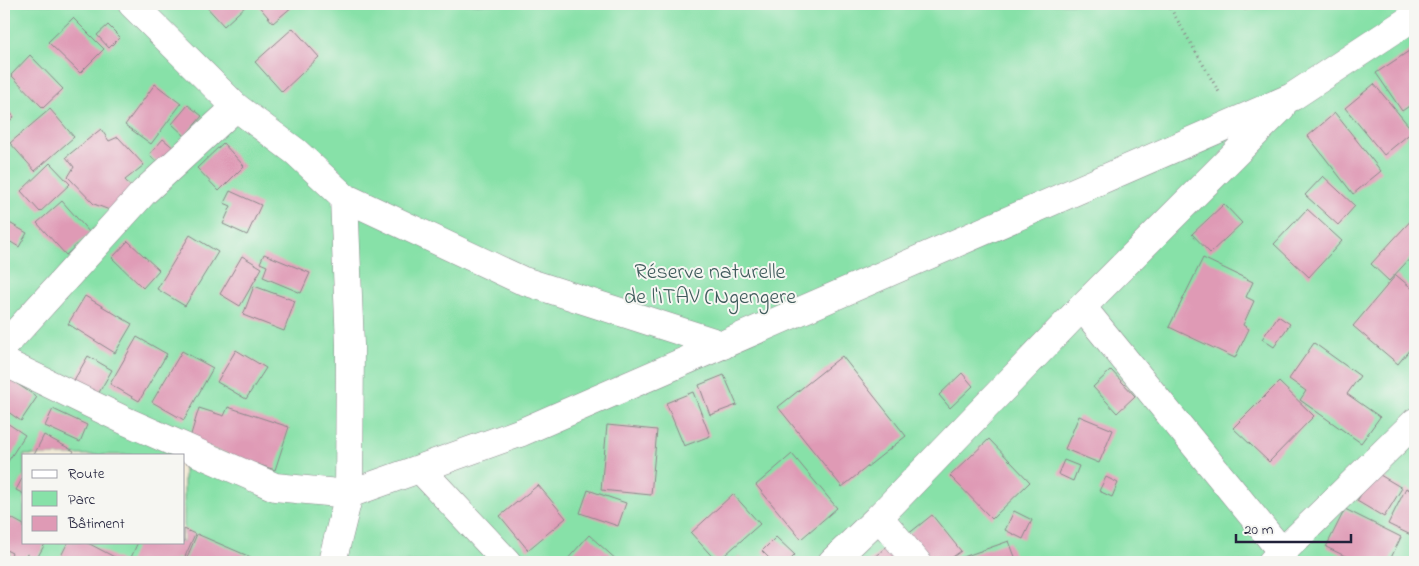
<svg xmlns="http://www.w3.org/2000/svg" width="1419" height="566" viewBox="0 0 1419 566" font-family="'Indie Flower',sans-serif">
	<rect width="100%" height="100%" fill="#f6f6f2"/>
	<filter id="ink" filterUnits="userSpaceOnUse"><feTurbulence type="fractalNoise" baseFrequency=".02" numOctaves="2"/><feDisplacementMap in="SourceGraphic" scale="10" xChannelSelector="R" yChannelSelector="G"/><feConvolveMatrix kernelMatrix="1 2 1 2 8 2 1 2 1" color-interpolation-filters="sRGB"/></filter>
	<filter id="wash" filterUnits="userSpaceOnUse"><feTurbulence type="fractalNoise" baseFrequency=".0096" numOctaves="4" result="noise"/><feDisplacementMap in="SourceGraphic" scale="20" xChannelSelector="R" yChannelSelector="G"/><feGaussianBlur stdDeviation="1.12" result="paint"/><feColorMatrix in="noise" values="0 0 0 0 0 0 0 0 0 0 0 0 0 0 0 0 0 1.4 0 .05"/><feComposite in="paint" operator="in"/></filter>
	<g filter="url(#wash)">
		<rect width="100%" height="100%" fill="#f2ead7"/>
		<path fill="#87e1a8" stroke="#548272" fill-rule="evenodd" d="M4 4H1415V562H4ZM24 455H184V542H24Z"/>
		<g id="blocks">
			<g fill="#df9ab5">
				<path d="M204 4H248L224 26Z"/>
				<path d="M257 4H291L293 6 273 23Z"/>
				<path d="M1243 4H1278V5L1244 10Z"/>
				<path d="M73 18 104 49 80 73 48 42Z"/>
				<path d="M108 25 120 37 109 48 97 35Z"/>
				<path d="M293 28 319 57 282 92 255 62Z"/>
				<path d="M1415 47V102L1402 111 1376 73Z"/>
				<path d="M30 55 63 89 43 108 11 75Z"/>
				<path d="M155 84 181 104 151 144 125 125Z"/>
				<path d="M1374 84 1413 131 1384 155 1345 108Z"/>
				<path d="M4 105 14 117 4 126Z"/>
				<path d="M188 105 202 116 185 136 172 124Z"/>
				<path d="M50 109 74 137 35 171 10 143Z"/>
				<path d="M1335 113 1381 171 1353 194 1308 136Z"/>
				<path d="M101 129 109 141 118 137 144 165 125 180 136 192 112 211 94 204 68 177 74 167 66 157Z"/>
				<path d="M163 139 175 149 160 165 149 155Z"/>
				<path d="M223 143 244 166 219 191 197 168Z"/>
				<path d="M50 163 70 184 40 212 21 191Z"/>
				<path d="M1323 176 1355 206 1338 225 1305 195Z"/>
				<path d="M230 191 261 205 247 235 223 224 231 206 224 203Z"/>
				<path d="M62 201 90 233 66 255 37 223Z"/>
				<path d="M1224 204 1242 223 1210 253 1192 234Z"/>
				<path d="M1307 209 1342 241 1309 277 1274 244Z"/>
				<path d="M1415 216V253L1389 281 1371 264Z"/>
				<path d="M6 221 27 233 19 247 4 238V225Z"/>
				<path d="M190 235 218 252 185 306 157 289Z"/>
				<path d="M128 241 159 270 143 288 112 258Z"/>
				<path d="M264 254 310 273 301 293 263 277 267 266 260 263Z"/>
				<path d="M242 256 262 268 240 306 220 294Z"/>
				<path d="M1203 258 1253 282 1246 297 1254 301 1243 325 1249 329 1235 358 1169 327Z"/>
				<path d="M1396 275 1415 291V343L1398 364 1353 326Z"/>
				<path d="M254 286 295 301 284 331 243 315Z"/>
				<path d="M85 296 132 324 115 353 68 324Z"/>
				<path d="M1278 316 1290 324 1274 347 1262 339Z"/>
				<path d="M137 337 167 354 139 401 110 384Z"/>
				<path d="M1314 343 1360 376 1347 394 1380 417 1361 443 1300 400 1306 391 1289 379Z"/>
				<path d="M236 350 266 368 246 399 217 382Z"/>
				<path d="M182 351 213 368 184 420 152 402Z"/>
				<path d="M88 356 112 370 97 396 73 382Z"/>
				<path d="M842 356 906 436 842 487 778 407Z"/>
				<path d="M1111 370 1135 396 1117 413 1093 387Z"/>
				<path d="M962 373 973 386 950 408 939 395Z"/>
				<path d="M4 375 37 397 21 421 4 409Z"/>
				<path d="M724 375 737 405 710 415 699 385Z"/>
				<path d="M1279 382 1314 416 1269 462 1233 428Z"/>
				<path d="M693 392 710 436 684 446 666 403Z"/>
				<path d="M228 407 289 427 275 470 189 441 199 408 224 416Z"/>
				<path d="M53 409 87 425 80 442 45 426Z"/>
				<path d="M1079 416 1113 430 1099 463 1065 449Z"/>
				<path d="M4 421 25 435 7 463 4 461Z"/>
				<path d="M607 425 657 430 651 495 601 490Z"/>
				<path d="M44 435 74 451 72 455H34Z"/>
				<path d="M989 439 1030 482 992 519 950 476Z"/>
				<path d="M792 454 837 508 801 539 756 485Z"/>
				<path d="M1064 460 1079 466 1073 481 1058 474Z"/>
				<path d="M1375 472 1402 488 1384 517 1357 501Z"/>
				<path d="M24 475V494L16 490Z"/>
				<path d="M1106 477 1118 483 1112 497 1099 491Z"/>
				<path d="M538 485 566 518 528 550 500 516Z"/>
				<path d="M1406 488 1415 493V537L1388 524Z"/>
				<path d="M588 490 626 503 618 526 580 513Z"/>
				<path d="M733 494 760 524 717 562 691 533Z"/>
				<path d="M1345 509 1401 537 1389 562H1358L1326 547Z"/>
				<path d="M1014 511 1032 520 1023 539 1005 530Z"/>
				<path d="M4 514 24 525V542H46L36 560 27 554 23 562H7L12 553 4 549Z"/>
				<path d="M932 515 961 551 946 562H929L907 535Z"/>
				<path d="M184 529 195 534 183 561 176 558 175 562H129L138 542H184Z"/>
				<path d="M197 534 262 562H185Z"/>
				<path d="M589 535 619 562H565Z"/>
				<path d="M776 537 795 555 788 562H773L762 551Z"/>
				<path d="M1009 541 1017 562H949Z"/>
				<path d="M68 542H86L124 562H58Z"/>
				<path d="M890 544 905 562H868Z"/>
				<path d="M739 556 745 562H732Z"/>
			</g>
		</g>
	</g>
	<g filter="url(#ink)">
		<use href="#blocks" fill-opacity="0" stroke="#8a8689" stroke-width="1"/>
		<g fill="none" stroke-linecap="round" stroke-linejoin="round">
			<g stroke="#8a8689" stroke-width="29">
				<g id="minor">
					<path d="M132 4 236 107 296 152 344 197 521 280 723 345"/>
					<path d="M1082 307 1282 552"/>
					<path d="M4 346 144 192 236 107"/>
					<path d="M4 362 128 422 275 487 349 494 522 432 1292 97 1415 16"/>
					<path d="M420 469 507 562"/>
					<path d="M879 517 917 562"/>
					<path d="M332 562 349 494 350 345 344 197"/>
					<path d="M832 562 879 517 1082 307 1281 108"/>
					<path d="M1272 562 1415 422"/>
				</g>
			</g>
			<path stroke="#8a8689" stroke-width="3" stroke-dasharray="1 4" stroke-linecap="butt" d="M1168 4 1219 92"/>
			<use href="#minor" stroke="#fff" stroke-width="28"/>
		</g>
	</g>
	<g text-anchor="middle" stroke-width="4" stroke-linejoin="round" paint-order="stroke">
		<g font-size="22" fill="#405b5c" stroke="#f6f6f2">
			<text x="710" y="278">Réserve naturelle<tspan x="710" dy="25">de l'ITAV (Ngengere</tspan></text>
		</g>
	</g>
	<rect width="1419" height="566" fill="none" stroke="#f6f6f2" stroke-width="20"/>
	<rect x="22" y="454" width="162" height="90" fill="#f6f6f2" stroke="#a1a1a9"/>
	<rect x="32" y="470" width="25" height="8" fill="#ffffff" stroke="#a1a1a9"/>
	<text x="68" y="478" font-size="15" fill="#22223b">Route</text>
	<rect x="32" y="491" width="25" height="15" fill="#87e1a8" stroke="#a1a1a9"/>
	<text x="68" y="504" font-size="15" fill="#22223b">Parc</text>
	<rect x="32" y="516" width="25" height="15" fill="#df9ab5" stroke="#a1a1a9"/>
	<text x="68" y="528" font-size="15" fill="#22223b">Bâtiment</text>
	<path d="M1236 534v8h115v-8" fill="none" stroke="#22223b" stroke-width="2.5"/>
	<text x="1244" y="534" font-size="15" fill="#22223b" stroke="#f6f6f2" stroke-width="4" paint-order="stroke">20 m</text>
</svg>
